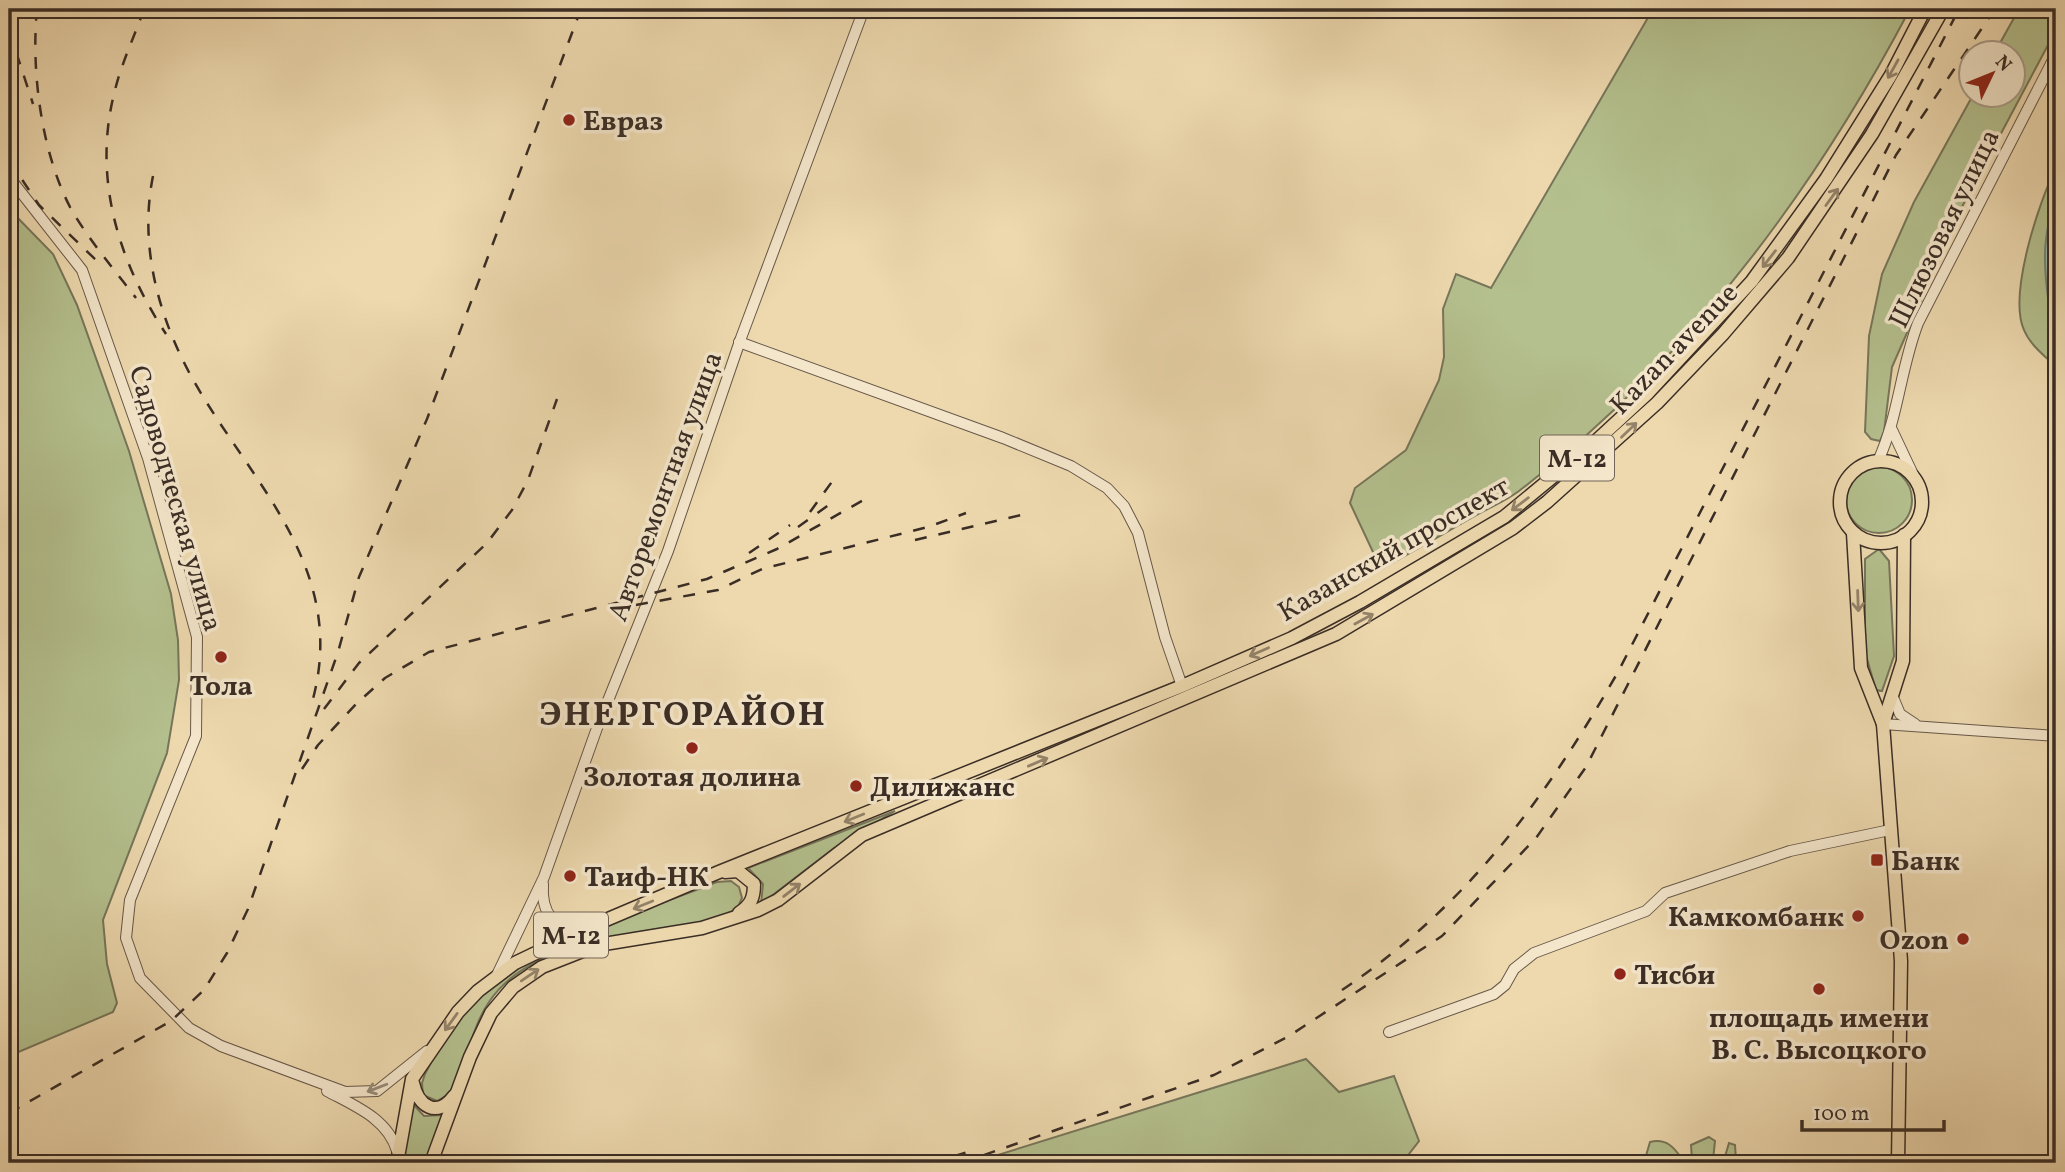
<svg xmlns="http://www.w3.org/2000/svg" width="2065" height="1172" viewBox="0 0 2065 1172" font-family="Vollkorn,serif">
	<rect width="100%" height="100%" fill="#eed9af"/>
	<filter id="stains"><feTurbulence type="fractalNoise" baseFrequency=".00286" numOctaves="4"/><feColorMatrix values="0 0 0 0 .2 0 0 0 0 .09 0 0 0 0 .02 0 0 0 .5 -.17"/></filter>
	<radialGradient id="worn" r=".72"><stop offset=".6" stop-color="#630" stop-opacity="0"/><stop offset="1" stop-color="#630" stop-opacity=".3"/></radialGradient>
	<g fill="#b4c08e" stroke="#77765a" stroke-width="2">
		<path d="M1653 9H1910C1813 193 1686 363 1519 491 1506 501 1488 508 1473 517 1443 534 1412 552 1381 569L1350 503 1355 488 1406 450 1439 380 1444 357 1443 309 1456 274 1491 288Z"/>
		<path d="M2019 9H2056V30L1963 205 1892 367 1884 432 1880 441 1871 439 1865 432 1869 336 1882 274 1914 202 1973 95 2012 94V52H1995Z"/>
		<path d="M2056 168V197L2049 218 2048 298 2056 303V367C2045 356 2030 345 2024 330 2008 295 2039 201 2056 168Z"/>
		<path d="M9 209 53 254 77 305 129 451 171 594 178 640 179 680 167 753 103 920 107 964 117 1003 113 1012 9 1056Z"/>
		<circle cx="1879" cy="500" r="33"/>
		<path d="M1879 549 1889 561 1894 656 1882 691 1876 690 1865 652V559Z"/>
		<path d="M895 811 834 848 761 904 763 884 748 868Z"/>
		<path d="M731 881 739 887 742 898 737 909 714 920C646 933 531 938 489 1002 470 1030 467 1066 449 1094L437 1101 423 1095 422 1083 425 1074C435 1055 445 1035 459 1018 517 947 634 915 717 882Z"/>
		<path d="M1306 1059 1339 1092 1394 1076 1419 1141 1402 1163H972Z"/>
		<path d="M412 1103 424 1116 443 1115 427 1163H402Z"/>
		<path d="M1709 1137 1715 1141 1713 1160H1724L1729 1143 1735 1145 1736 1160H1752V1163H1633L1645 1159 1650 1142C1666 1138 1674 1147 1682 1159L1692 1160 1691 1145Z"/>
	</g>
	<path fill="#9abaa7" stroke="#748273" stroke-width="2" d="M2056 197V303L2048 298C2043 260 2043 234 2056 197Z"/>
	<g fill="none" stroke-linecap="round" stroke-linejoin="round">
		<path stroke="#6a7466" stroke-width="2" d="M2056 218 2050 258 2056 295"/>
		<g stroke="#675848" stroke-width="12">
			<g id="minor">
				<path d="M9 177 82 270 148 458 197 637 196 736 130 900 126 938 140 978 189 1028 221 1046 345 1092 377 1091 427 1051"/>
				<path d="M739 342 1003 438 1071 466 1107 488 1124 506 1138 533 1165 637 1182 686"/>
				<path d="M1892 430 1918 485"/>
				<path d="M1878 461C1899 415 1900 370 1918 323L2056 54"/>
				<path d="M1892 695 1900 714 1915 724"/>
				<path d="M1883 724 2056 736"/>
				<path d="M543 884C541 912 554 932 583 927"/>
				<path d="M497 975 544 877 597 728 668 551 741 338 864 9"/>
				<path d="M1389 1032 1494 994 1505 985 1514 969 1534 953 1646 911 1665 893 1790 851 1890 830"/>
				<path d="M327 1091C355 1106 388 1119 397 1151"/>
			</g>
		</g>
		<g stroke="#3a2d25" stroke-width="15">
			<g id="major">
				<circle cx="1881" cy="502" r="41"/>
				<path d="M1853 533 1861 668 1883 724"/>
				<path d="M725 872 738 871 754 884C754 898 751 905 739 913"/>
				<path d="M413 1083C418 1106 437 1119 454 1096"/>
				<path d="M397 1163 412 1079 458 1012 478 991 515 963 594 925 719 872 1182 686 1292 638 1360 602 1504 517 1595 442 1648 393 1752 281 1826 179 1891 75 1925 9"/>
				<path d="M431 1163 470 1057 491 1013 513 987 542 967 598 945 702 928 758 910 778 900 862 835 1336 634 1513 528 1547 502 1657 403 1723 334 1788 258 1872 134 1943 9"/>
				<path d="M1898 1163 1901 961 1883 724 1903 661 1904 535"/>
			</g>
		</g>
		<use href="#minor" stroke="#f4e6cb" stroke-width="10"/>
		<use href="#major" stroke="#eed9af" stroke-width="12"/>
		<g stroke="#3a2d25" stroke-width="2.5" stroke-dasharray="12 12" stroke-linecap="butt">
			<path d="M37 9C31 70 41 151 70 207 88 239 113 268 136 298"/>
			<path d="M144 9C135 35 122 62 115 90 92 177 118 261 166 334"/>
			<path d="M9 30 33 104"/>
			<path d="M9 160 39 205 98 262"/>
			<path d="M153 176C139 245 158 315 191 376 249 481 348 566 313 699"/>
			<path d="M810 512 834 479"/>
			<path d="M798 527 837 499"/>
			<path d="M915 540 1030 513"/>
			<path d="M749 553 790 525"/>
			<path d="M636 605 718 590 762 569 928 527 966 513"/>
			<path d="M324 709 359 663 487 543 512 510 528 480 557 399"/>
			<path d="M302 769 318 745 356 704 385 678 429 652 707 579 777 549 867 498"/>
			<path d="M1342 990C1467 906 1544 801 1618 672L1959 9"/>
			<path d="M9 1113 171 1021 204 990 227 953 248 909 338 652 359 577 427 419 581 9"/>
			<path d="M931 1163 971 1151"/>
			<path d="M961 1163 1214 1075 1289 1036 1442 936 1536 838 1586 767 1896 155 1995 9"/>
		</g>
	</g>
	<defs><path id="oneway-shaft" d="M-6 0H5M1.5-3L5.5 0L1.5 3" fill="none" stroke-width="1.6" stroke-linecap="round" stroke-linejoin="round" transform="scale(1.75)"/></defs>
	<g stroke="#94836a">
		<use href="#oneway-shaft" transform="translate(1893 69) rotate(119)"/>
		<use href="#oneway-shaft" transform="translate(1832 197) rotate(-54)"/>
		<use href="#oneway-shaft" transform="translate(1769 259) rotate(128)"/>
		<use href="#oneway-shaft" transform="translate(1629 430) rotate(-44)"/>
		<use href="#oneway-shaft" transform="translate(1520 504) rotate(143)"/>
		<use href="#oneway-shaft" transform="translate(1858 601) rotate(88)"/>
		<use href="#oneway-shaft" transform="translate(1364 619) rotate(-29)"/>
		<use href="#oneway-shaft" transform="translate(1259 652) rotate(156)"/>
		<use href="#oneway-shaft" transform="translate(1038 762) rotate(-23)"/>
		<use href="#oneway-shaft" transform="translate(854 818) rotate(158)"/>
		<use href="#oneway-shaft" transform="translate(792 890) rotate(-38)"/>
		<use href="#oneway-shaft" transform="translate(643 905) rotate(158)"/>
		<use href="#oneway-shaft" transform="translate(530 975) rotate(-34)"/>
		<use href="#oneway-shaft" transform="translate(451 1022) rotate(126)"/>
	</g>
	<use stroke="#978a78" href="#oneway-shaft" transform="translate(377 1088) rotate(159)"/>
	<g fill="#8f2418" stroke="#f4e6cb" stroke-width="2.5">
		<circle cx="569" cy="120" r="7"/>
		<circle cx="221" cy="657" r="7"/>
		<circle cx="692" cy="748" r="7"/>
		<circle cx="856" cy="786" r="7"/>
		<rect x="1870" y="853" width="14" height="14" rx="3.5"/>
		<circle cx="570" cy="876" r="7"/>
		<circle cx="1858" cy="916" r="7"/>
		<circle cx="1963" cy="939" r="7"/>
		<circle cx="1620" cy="974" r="7"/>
		<circle cx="1819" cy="989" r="7"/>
	</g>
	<g text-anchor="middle" stroke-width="7" stroke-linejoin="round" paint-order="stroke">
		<g fill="#f4e6cb" stroke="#726457" stroke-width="2">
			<rect x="1540" y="435.5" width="74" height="45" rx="5"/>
			<rect x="534" y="912.5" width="74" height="45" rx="5"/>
		</g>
		<g font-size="26" font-weight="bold" fill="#3a2d25">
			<text x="1577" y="467">М-12</text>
			<text x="571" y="944">М-12</text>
		</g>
		<g font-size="28" font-weight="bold" fill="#3a2d25" stroke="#f4e6cb" text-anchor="start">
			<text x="583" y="130">Евраз</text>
			<text x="221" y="695" text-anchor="middle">Тола</text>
			<text x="692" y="786" text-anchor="middle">Золотая долина</text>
			<text x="870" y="796">Дилижанс</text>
			<text x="1891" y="870">Банк</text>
			<text x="584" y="886">Таиф-НК</text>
			<text x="1844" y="926" text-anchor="end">Камкомбанк</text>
			<text x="1949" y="949" text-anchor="end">Ozon</text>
			<text x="1634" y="984">Тисби</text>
			<text x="1819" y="1027" text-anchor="middle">площадь имени<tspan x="1819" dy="32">В. С. Высоцкого</tspan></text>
		</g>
		<g font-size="28" fill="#3a2d25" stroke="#f4e6cb">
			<text transform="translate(1943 228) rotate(-64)" y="10">Шлюзовая улица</text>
			<text transform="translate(1673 348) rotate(-46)" y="10">Kazan avenue</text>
			<text transform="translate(664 486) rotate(-70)" y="10">Авторемонтная улица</text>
			<text transform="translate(177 498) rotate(74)" y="10">Садоводческая улица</text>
			<text transform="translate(1393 548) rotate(-30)" y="10">Казанский проспект</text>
		</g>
		<g font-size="35" font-weight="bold" letter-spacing="2" fill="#3a2d25" stroke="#f4e6cb">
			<text x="683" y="725">ЭНЕРГОРАЙОН</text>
		</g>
	</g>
	<rect width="2065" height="1172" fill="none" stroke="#eed9af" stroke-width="35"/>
	<rect x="10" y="10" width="2044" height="1151" fill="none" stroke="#3a2d25" stroke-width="3.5"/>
	<rect x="18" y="18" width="2030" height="1137" fill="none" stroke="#3a2d25" stroke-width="2"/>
	<g transform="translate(1992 74) rotate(47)"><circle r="33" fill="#f4e6cb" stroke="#aa9c89" stroke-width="2"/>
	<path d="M0-5L12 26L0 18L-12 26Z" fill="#8f2418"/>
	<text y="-10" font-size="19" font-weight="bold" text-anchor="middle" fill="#3a2d25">N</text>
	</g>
	<path d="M1802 1120v10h142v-10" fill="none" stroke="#3a2d25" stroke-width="3.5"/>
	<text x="1813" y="1120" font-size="21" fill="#3a2d25" stroke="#f4e6cb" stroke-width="5" paint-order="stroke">100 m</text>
	<rect width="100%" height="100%" filter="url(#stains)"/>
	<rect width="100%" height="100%" fill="url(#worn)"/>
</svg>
